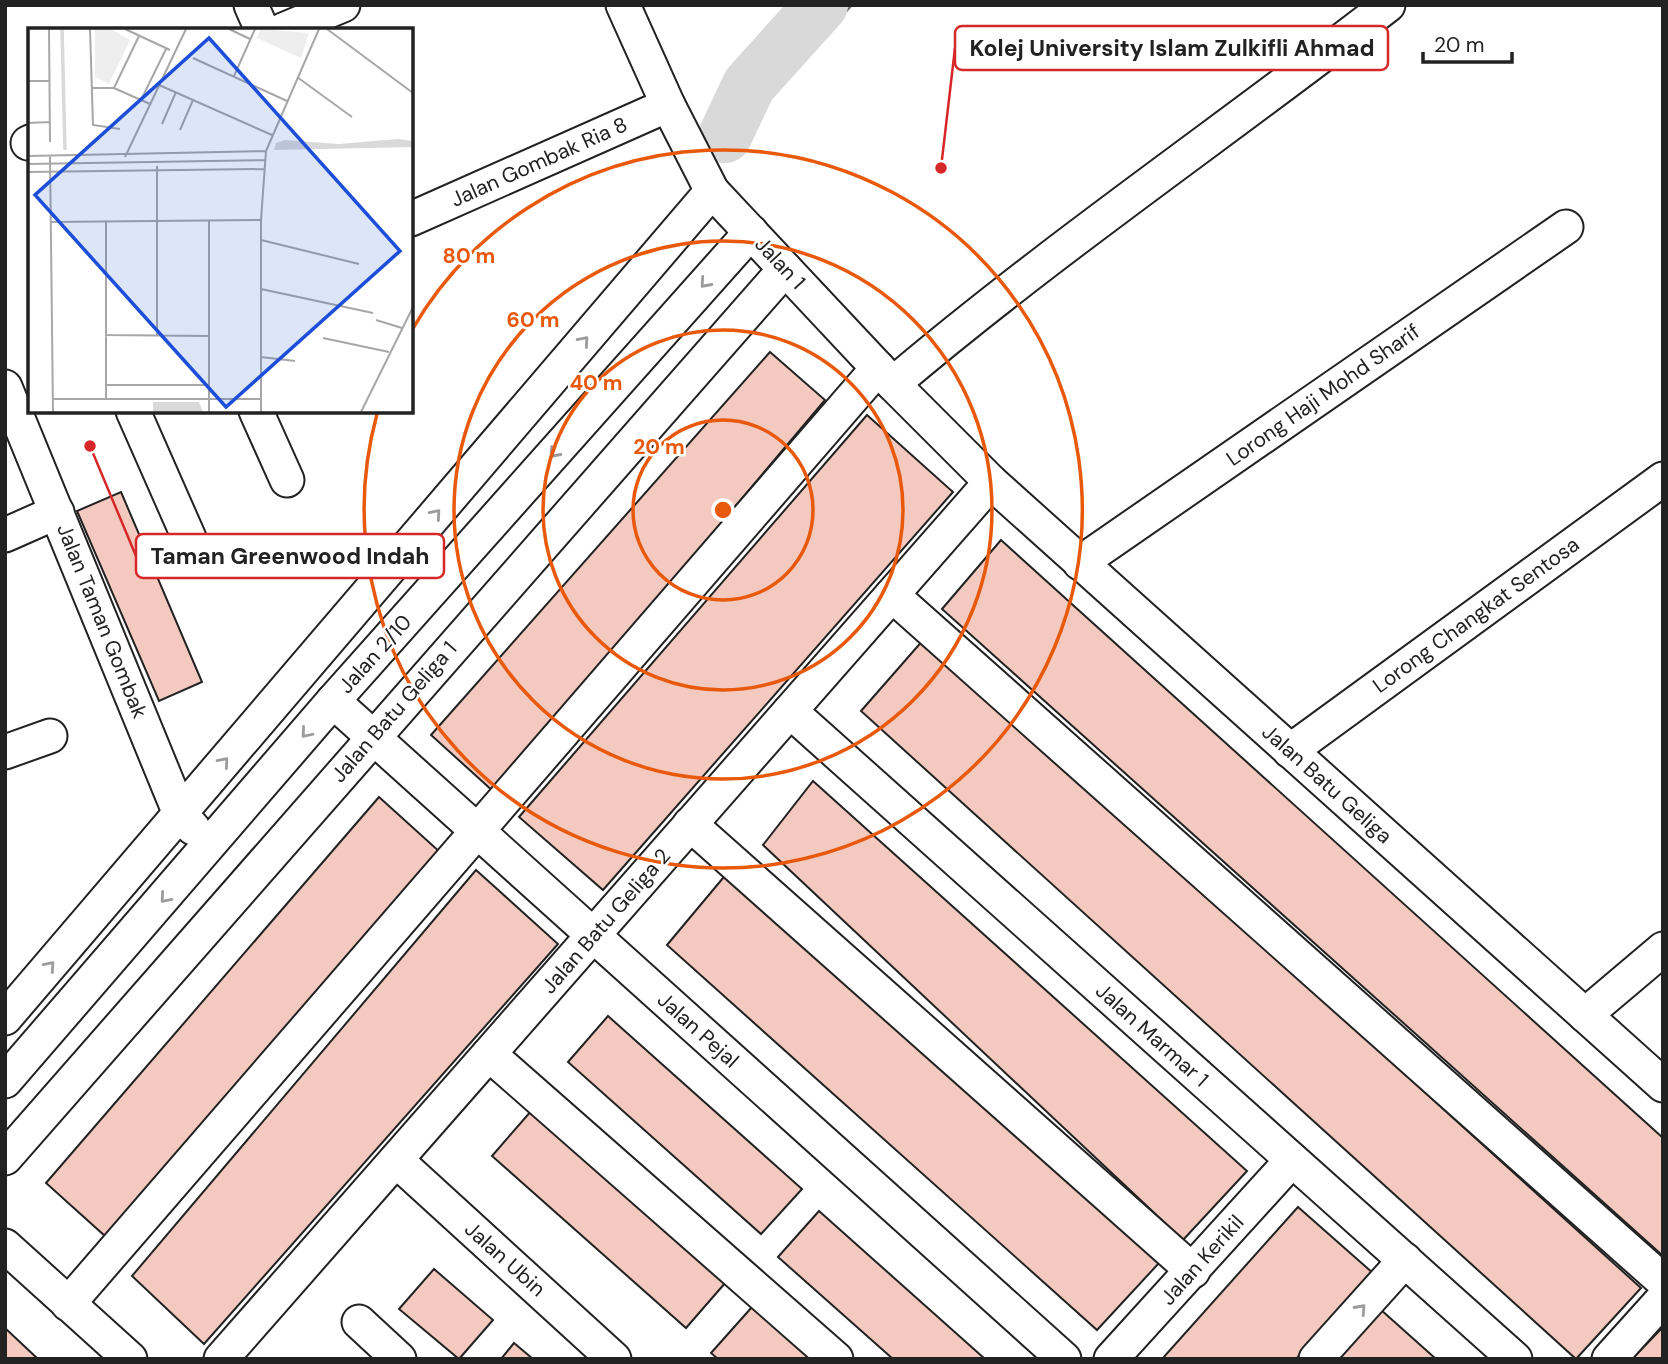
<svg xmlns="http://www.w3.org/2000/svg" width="1668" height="1364" viewBox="0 0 1668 1364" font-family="'DM Sans',sans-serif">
	<rect width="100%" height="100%" fill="#fff"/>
	<path fill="#d9d9d9" stroke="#6f6f6f" stroke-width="2" d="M794 5H852L770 98 742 153 715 117 739 64Z"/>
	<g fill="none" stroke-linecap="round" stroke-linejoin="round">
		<path stroke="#d9d9d9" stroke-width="54" d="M725 136 749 85 821 5"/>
	</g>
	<g fill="#f3c9c0" stroke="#222" stroke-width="2">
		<path d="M770 352 825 400 494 792 431 735Z"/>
		<path d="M867 415 953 492 603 890 519 817Z"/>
		<path d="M121 492 202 682 159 701 77 511Z"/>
		<path d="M1001 540 1663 1138 1662 1255 942 609Z"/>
		<path d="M924 639 1641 1288 1576 1359 861 711Z"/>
		<path d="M813 781 1247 1171 1183 1240 763 845Z"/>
		<path d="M379 797 441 853 105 1236 46 1183Z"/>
		<path d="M476 870 558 944 204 1344 132 1276Z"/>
		<path d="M728 872 1159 1263 1097 1330 667 945Z"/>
		<path d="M608 1016 802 1189 761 1234 568 1062Z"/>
		<path d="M532 1110 726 1282 686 1328 492 1156Z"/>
		<path d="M1298 1207 1374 1274 1296 1359H1162Z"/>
		<path d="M819 1211 985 1359H893L778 1257Z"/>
		<path d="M434 1269 493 1320 459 1359 399 1309Z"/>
		<path d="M752 1307 810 1359H718L711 1353Z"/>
		<path d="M1380 1309 1436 1359H1335Z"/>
		<path d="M1663 1327V1359H1632Z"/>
		<path d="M5 1328 38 1359H5Z"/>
		<path d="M514 1343 533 1359H501Z"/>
	</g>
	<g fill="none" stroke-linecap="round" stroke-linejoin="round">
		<g stroke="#222" stroke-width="37">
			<g id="minor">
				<path d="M251 5 262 30"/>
				<path d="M623 5 668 105 712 191 893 384 991 482 1663 1085"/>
				<path d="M283 30 343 5"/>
				<path d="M28 143 30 142"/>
				<path d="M411 219 668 105"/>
				<path d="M893 384C1051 250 1224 132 1388 5"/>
				<path d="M5 387 180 814 193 828"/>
				<path d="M133 411 189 538"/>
				<path d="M256 411 287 480"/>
				<path d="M5 535 57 512"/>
				<path d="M1080 563 1566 227"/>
				<path d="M892 595 1663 1281"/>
				<path d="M333 701 1064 1359"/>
				<path d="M790 711 1515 1359"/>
				<path d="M1290 751 1663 479"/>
				<path d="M5 752 50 736"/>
				<path d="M690 824 1193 1271"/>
				<path d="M1585 1015 1663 949"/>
				<path d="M5 1018 712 191"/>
				<path d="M489 1054 836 1359"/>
				<path d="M5 1081 333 701 751 232"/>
				<path d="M5 1158 785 269"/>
				<path d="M396 1160 614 1359"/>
				<path d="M5 1246 130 1359"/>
				<path d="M68 1304 878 368"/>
				<path d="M359 1322 399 1359"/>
				<path d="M221 1359 991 482"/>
				<path d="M1111 1359 1292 1160"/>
				<path d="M1316 1359 1405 1260"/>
				<path d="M1609 1359 1663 1299"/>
			</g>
		</g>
		<use href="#minor" stroke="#fff" stroke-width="33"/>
	</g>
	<defs><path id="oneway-chevron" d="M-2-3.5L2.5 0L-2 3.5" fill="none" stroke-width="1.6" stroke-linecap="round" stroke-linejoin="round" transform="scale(1.75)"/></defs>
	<g stroke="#9c9c9c">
		<use href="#oneway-chevron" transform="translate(705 283) rotate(132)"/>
		<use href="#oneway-chevron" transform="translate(584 341) rotate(-49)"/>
		<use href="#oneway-chevron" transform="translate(554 453) rotate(132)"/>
		<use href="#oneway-chevron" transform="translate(436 514) rotate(-49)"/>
		<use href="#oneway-chevron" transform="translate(306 733) rotate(130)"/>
		<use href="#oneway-chevron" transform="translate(224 762) rotate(-49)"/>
		<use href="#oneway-chevron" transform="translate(165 898) rotate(131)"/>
		<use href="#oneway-chevron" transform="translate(50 966) rotate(-49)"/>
		<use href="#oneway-chevron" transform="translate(1361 1309) rotate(-48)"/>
	</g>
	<g fill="none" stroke="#e8590c" stroke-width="3.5">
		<circle cx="723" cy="510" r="90"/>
		<circle cx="723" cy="510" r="180"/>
		<circle cx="723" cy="510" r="269"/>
		<path d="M412 330A359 359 0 1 1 377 414"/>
	</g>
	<g text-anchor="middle" stroke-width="5" stroke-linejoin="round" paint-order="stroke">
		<g font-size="21" fill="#222" stroke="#fff">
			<text transform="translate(539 162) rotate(-24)" y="7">Jalan Gombak Ria 8</text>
			<text transform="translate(780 263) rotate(47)" y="7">Jalan 1</text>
			<text transform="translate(1323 395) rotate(-35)" y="7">Lorong Haji Mohd Sharif</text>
			<text transform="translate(1476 615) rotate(-36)" y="7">Lorong Changkat Sentosa</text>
			<text transform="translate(102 621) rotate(68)" y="7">Jalan Taman Gombak</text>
			<text transform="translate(375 654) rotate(-48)" y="7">Jalan 2/10</text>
			<text transform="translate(394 712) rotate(-49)" y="7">Jalan Batu Geliga 1</text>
			<text transform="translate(1327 784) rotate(42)" y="7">Jalan Batu Geliga</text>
			<text transform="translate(606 921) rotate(-49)" y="7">Jalan Batu Geliga 2</text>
			<text transform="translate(698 1030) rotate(42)" y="7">Jalan Pejal</text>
			<text transform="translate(1152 1035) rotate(42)" y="7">Jalan Marmar 1</text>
			<text transform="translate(505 1259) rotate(42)" y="7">Jalan Ubin</text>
			<text transform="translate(1202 1260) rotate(-48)" y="7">Jalan Kerikil</text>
		</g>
	</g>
	<g transform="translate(28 28)">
		<rect width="385" height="385" fill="#fff"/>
		<path d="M67 1H83L102 12 81 56 67 49ZM233 1 281 5 273 30 229 10Z" fill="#eee"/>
		<path d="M257 112 311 116 370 111 385 113V119L246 122 248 115ZM125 374H171L175 384H125Z" fill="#d9d9d9"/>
		<path fill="none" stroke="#d9d9d9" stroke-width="3.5" d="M34 1 37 122"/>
		<path fill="none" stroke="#a7a7a7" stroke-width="2" d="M21 1 22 114M62 1 65 97 92 101M97 1 142 22M201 1 222 11M299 1 385 65M165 30 259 73M206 48 227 1M269 49 324 89M0 53H22M131 57 244 107M64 60H86L122 76M86 60 111 8M113 72 138 21M0 95 22 94M134 96 148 64M152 102 165 72M0 128 238 123M22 128 25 384M97 129 158 1M0 136 237 132M129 138V308M0 144 236 141M181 192V384M22 194 233 192M233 212 331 236M233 261 345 285M348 292 374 300M77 307 181 308M295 310 361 324M233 329 267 333M78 357H181M25 371H233M78 371V194M233 384V192L238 123 291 1M333 384 385 279"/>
		<path fill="#1d4ed8" fill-opacity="0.15" stroke="#1d4ed8" stroke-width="3.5" d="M181 10 372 223 198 379 7 167Z"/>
		<rect width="385" height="385" fill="none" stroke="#222" stroke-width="3.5"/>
	</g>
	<circle cx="723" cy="510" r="10" fill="#e8590c" stroke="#fff" stroke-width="3.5"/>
	<g font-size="21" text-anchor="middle" font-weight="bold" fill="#e8590c" stroke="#fff" stroke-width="5" stroke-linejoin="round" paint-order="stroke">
		<text x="469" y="263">80 m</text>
		<text x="533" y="327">60 m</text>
		<text x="596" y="390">40 m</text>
		<text x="659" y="454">20 m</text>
	</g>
	<path fill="none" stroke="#d62828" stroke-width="2.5" d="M941 168L955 48M90 446L136 556"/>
	<g fill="#d62828" stroke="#fff" stroke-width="2.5">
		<circle cx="941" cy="168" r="7"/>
		<circle cx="90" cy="446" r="7"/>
	</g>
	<g fill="#fff" stroke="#d62828" stroke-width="2.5">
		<rect x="955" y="26" width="433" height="44" rx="7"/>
		<rect x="136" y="534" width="308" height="44" rx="7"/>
	</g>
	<g font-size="23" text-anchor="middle" font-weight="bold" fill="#222">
		<text x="1172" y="56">Kolej University Islam Zulkifli Ahmad</text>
		<text x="290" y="564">Taman Greenwood Indah</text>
	</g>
	<rect width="1668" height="1364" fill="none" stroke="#222222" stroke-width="14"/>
	<path d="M1423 52v10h89v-10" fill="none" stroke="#222222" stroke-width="3.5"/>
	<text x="1434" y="52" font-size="21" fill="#222222" stroke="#ffffff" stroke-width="5" paint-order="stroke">20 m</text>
</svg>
